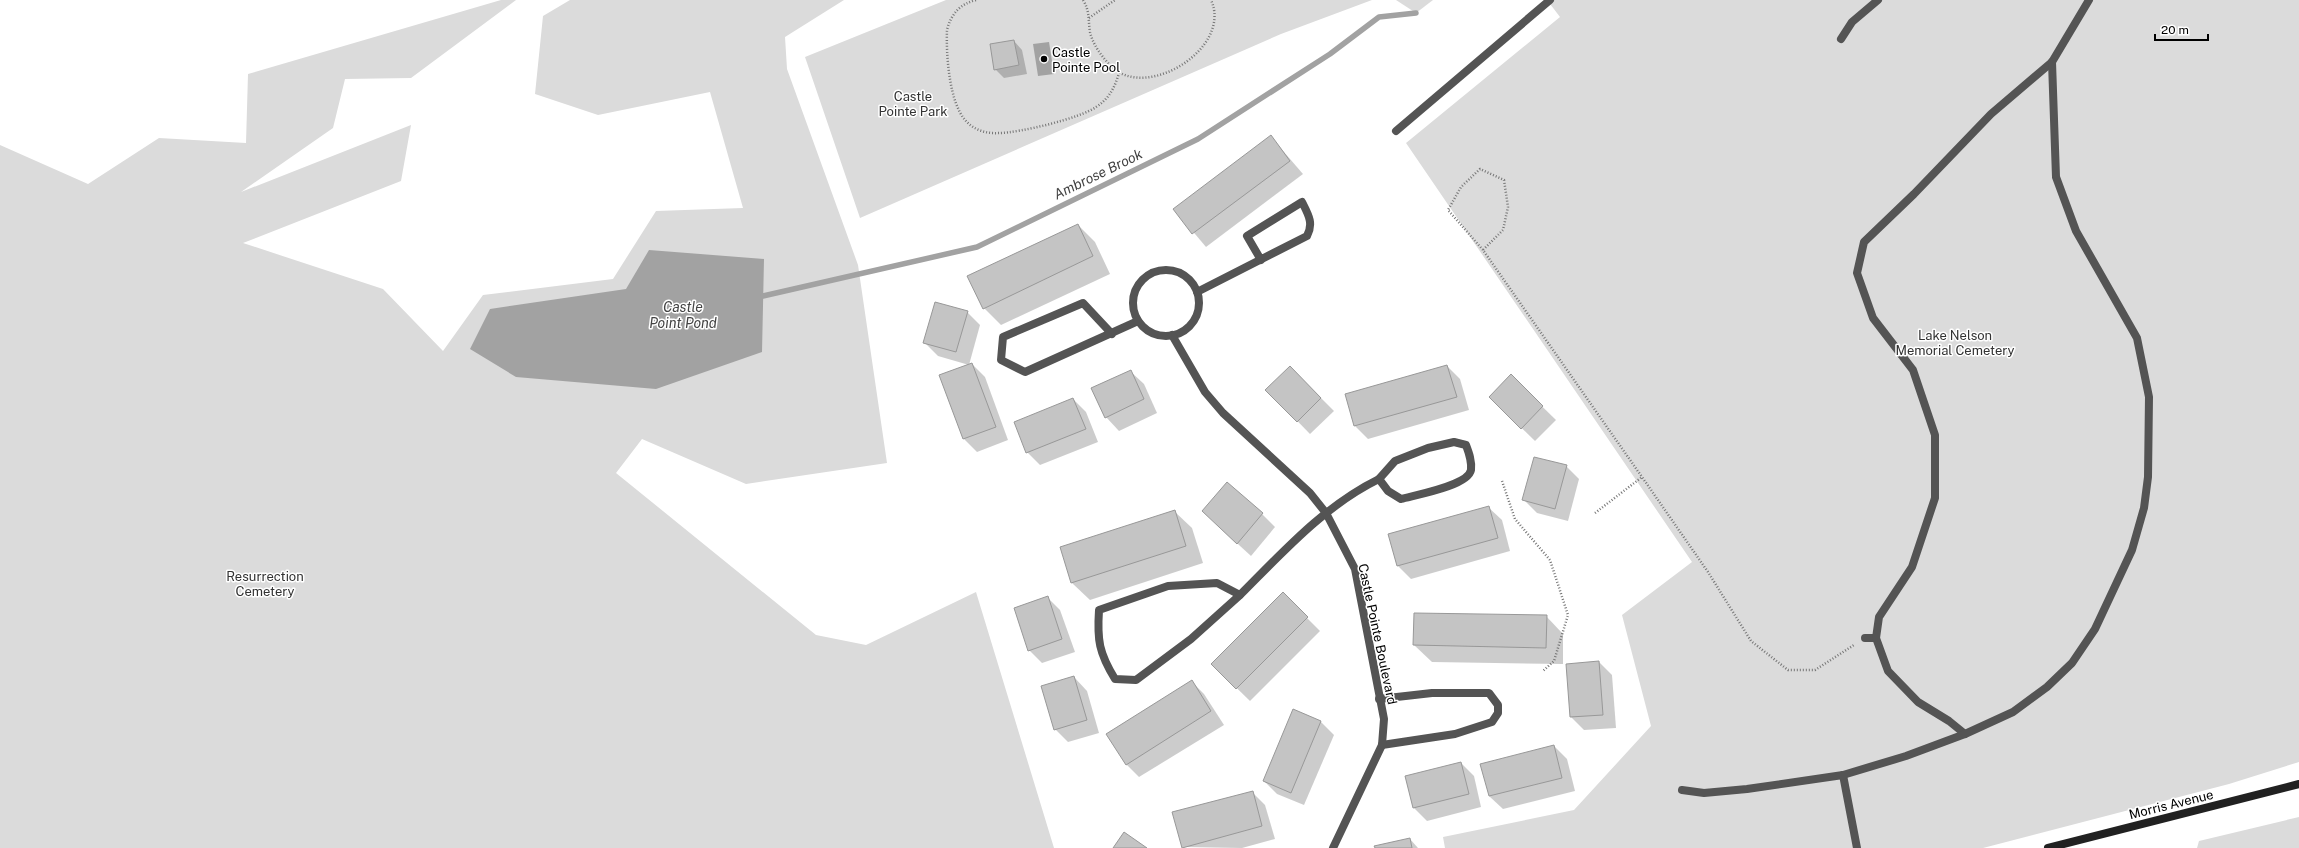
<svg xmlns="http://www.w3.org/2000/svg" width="2299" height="848" viewBox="0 0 2299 848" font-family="'Public Sans',sans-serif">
	<rect width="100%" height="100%" fill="#fff"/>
	<g fill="#dbdbdb">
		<path d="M501 0H516L411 78 345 79 333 128 241 192 411 125 401 181 243 243 383 289 443 351 483 295 613 279 656 211 743 208 710 92 598 115 535 94 543 16 570 0H844L785 37 787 69 858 265 887 463 746 484 642 439 616 473 816 635 866 645 976 592 1054 848H0V145L88 184 159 138 246 143 248 74Z"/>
		<path d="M946 0H1372L1281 34 860 218 805 57Z"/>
		<path d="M1396 0H1433L1416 13Z"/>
		<path d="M1547 0H2299V762L2229 784 1983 848H1445L1443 837 1574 810 1651 726 1622 615 1692 562 1406 143 1560 17Z"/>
		<path d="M2299 817V848H2197L2199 841Z"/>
	</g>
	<g fill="#a2a2a2">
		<path d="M1049 42 1054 74 1038 76 1033 44Z"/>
		<path d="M649 250 764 259 762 352 656 389 516 377 470 349 490 309 626 289Z"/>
	</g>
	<g fill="#0003">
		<path d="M1014 41 1022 50 1027 74 1004 78 995 69Z"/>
		<path d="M1271 137 1303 174 1206 247 1174 209Z"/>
		<path d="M1078 225 1095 242 1110 274 1001 325 984 308Z"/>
		<path d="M967 312 980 325 969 365 938 356 925 343Z"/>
		<path d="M972 364 985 377 1008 440 977 452 964 439 941 376Z"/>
		<path d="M1447 366 1460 379 1469 410 1368 439 1355 426Z"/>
		<path d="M1290 367 1334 411 1310 434 1267 390Z"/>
		<path d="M1130 371 1144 384 1157 413 1119 431 1106 417Z"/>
		<path d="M1511 376 1556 420 1535 441 1503 410Z"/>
		<path d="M1073 399 1086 412 1098 442 1040 465 1027 452Z"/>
		<path d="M1566 466 1579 479 1568 521 1537 513 1524 500Z"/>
		<path d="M1488 507 1502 520 1510 551 1411 579 1398 566 1389 534Z"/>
		<path d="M1174 511 1192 528 1203 563 1090 600 1072 583 1061 548Z"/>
		<path d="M1262 514 1275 527 1251 556 1216 524Z"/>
		<path d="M1283 594 1320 631 1250 701 1212 664Z"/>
		<path d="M1047 597 1060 610 1075 652 1042 663 1029 650Z"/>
		<path d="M1546 616 1563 634V664L1432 662 1414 645Z"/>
		<path d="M1599 662 1612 675 1616 728 1584 730 1571 717Z"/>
		<path d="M1074 677 1087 691 1099 733 1068 742 1055 729Z"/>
		<path d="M1191 681 1204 694 1224 725 1139 777 1126 764Z"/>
		<path d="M1294 710 1321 722 1334 735 1304 805 1277 794 1264 781Z"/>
		<path d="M1554 746 1567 759 1575 791 1503 809 1489 796Z"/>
		<path d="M1461 763 1474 776 1481 807 1427 821 1414 808Z"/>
		<path d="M1252 792 1265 805 1275 839 1242 848 1183 847Z"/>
		<path d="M1410 839 1418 848H1376Z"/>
	</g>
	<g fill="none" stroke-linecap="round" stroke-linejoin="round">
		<path stroke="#a2a2a2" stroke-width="5.5" d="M763 296 977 247 1198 139 1330 54 1379 17 1416 13"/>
	</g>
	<g fill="#c4c4c4" stroke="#989898">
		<path d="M1014 40 1019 65 994 70 990 44Z"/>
		<path d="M1271 135 1290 161 1192 234 1173 209Z"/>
		<path d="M1078 224 1093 256 983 309 967 276Z"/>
		<path d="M935 302 968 311 956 352 923 343Z"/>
		<path d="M972 363 996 427 963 439 939 375Z"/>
		<path d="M1447 365 1457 397 1354 426 1345 394Z"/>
		<path d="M1290 366 1321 398 1297 422 1265 390Z"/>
		<path d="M1131 370 1144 399 1105 418 1091 388Z"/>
		<path d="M1511 374 1543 406 1521 429 1489 397Z"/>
		<path d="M1073 398 1086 429 1026 453 1014 422Z"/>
		<path d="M1534 457 1567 465 1555 509 1522 500Z"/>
		<path d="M1227 482 1263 513 1237 544 1202 511Z"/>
		<path d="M1489 506 1498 538 1397 566 1388 534Z"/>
		<path d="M1175 510 1186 546 1071 583 1060 547Z"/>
		<path d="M1283 592 1308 617 1236 689 1211 664Z"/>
		<path d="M1048 596 1062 639 1028 651 1014 608Z"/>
		<path d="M1414 613 1547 615 1546 648 1413 645Z"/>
		<path d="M1599 661 1603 715 1570 717 1566 664Z"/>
		<path d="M1074 676 1087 720 1054 730 1041 686Z"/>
		<path d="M1192 680 1211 711 1126 765 1106 734Z"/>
		<path d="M1293 709 1321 721 1291 793 1263 781Z"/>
		<path d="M1554 745 1562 778 1489 796 1480 764Z"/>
		<path d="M1461 762 1469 794 1413 808 1405 776Z"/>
		<path d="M1253 791 1262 826 1182 848 1172 812Z"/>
		<path d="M1124 832 1147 848H1113Z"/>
		<path d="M1410 838 1412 848H1375L1374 846Z"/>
	</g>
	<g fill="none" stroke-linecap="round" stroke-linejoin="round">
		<g stroke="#767676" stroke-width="2.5" stroke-dasharray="1 2" stroke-linecap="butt">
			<path d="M976 0C960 4 951 14 947 30 946 54 949 103 966 121 974 130 987 134 999 133 1019 133 1081 118 1096 107 1109 99 1115 87 1119 73"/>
			<path d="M1083 0C1090 11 1088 20 1090 32 1093 45 1102 57 1111 66 1146 102 1233 48 1211 0"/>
			<path d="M1089 18 1115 0"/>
			<path d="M1483 250 1448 210 1461 187 1480 169 1504 180 1508 207 1503 230 1483 250 1642 477"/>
			<path d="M1502 481 1515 519 1550 560 1568 615 1554 661 1543 671"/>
			<path d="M1595 513 1642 477 1708 572 1751 641 1788 670H1815L1854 645"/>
		</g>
		<g stroke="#545454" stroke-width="8">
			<path d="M1841 39 1852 22 1878 0"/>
			<path d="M1396 131 1550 0"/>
			<circle cx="1166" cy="303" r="33"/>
			<path d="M1197 292 1307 236C1314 223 1308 214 1302 202L1247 236 1261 260"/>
			<path d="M1112 334 1083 303 1003 337 1001 360 1025 372 1138 321"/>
			<path d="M1454 442 1466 445C1469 453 1472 461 1471 470 1468 486 1415 495 1401 499L1388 491 1379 479 1395 461 1428 448Z"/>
			<path d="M1217 583 1240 595 1191 639 1136 680 1115 679C1099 653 1097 640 1099 610L1168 586Z"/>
			<path d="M1240 595C1283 552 1324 506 1379 479"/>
			<path d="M1865 638H1876L1888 671 1918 702 1949 721 1965 734"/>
			<path d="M1876 638 1879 617 1912 567 1935 498V435L1913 370 1873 318 1857 273 1864 242 1914 194 1991 114 2052 62 2089 0"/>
			<path d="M1379 699 1432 693H1489L1498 705V713L1492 722 1455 734 1382 745"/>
			<path d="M1843 775 1857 848"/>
			<path d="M1682 790 1704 793 1747 789 1843 775 1906 756 1965 734 2013 712 2047 687 2072 663 2095 629 2132 550 2144 508 2148 477 2149 397 2137 338 2076 231 2056 177 2052 62"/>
		</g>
		<path stroke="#545454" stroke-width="8" d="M1172 335 1205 392 1223 413 1310 493 1326 513 1355 569 1384 719 1382 745 1333 848"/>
		<path stroke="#212121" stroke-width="8" d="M2048 848 2299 784"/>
	</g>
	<circle fill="#000" stroke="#fff" stroke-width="1.5" cx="1044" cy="59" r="4"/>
	<g text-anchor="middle" stroke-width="3" stroke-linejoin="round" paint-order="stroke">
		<g font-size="13" fill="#000" stroke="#fff" text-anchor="start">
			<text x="1052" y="57">Castle<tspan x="1052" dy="15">Pointe Pool</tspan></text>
		</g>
		<g font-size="13" fill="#323232" stroke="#fff">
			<text x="913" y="101">Castle<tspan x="913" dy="15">Pointe Park</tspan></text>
			<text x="1955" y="340">Lake Nelson<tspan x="1955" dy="15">Memorial Cemetery</tspan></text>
			<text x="265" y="581">Resurrection<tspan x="265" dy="15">Cemetery</tspan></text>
		</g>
		<g font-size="13" fill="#000" stroke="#fff">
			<text transform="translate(1378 634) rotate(78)" y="5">Castle Pointe Boulevard</text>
			<text transform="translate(2171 804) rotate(-14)" y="5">Morris Avenue</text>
		</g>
		<g font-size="14" font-style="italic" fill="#434343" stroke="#fff">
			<text transform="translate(1098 174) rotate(-26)" y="5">Ambrose Brook</text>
			<text x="683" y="312">Castle<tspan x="683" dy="16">Point Pond</tspan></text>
		</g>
	</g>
	<path d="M2155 34v6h53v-6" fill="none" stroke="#000000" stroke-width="2"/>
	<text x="2161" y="34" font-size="12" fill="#000000" stroke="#ffffff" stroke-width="3" paint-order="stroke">20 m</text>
</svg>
